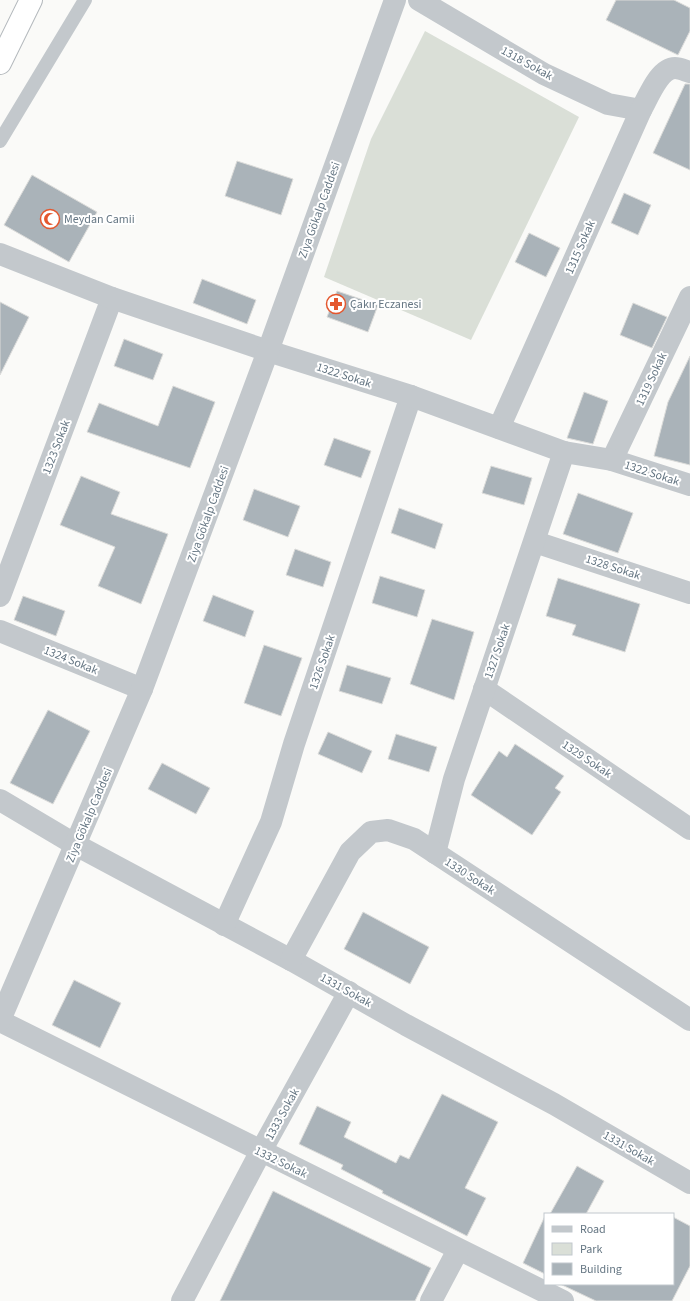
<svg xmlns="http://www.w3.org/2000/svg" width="690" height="1301" viewBox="0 0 690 1301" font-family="'Source Sans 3',sans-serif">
	<rect width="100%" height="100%" fill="#fafaf8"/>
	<path fill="#dadfd7" d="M425 31 579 117 471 340 324 277 371 139Z"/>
	<g fill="#aab3b9" stroke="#dcdcda">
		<path d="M616 0H674L690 8V31L678 55 606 20Z"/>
		<path d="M685 84H690V170L653 153Z"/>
		<path d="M237 161 293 179 281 215 225 196Z"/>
		<path d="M32 175 97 212 69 262 4 225Z"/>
		<path d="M624 193 651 205 638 235 611 223Z"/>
		<path d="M529 233 560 248 546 277 515 262Z"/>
		<path d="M202 279 256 300 247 324 193 303Z"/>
		<path d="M337 291 378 305 368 332 327 317Z"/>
		<path d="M0 302 29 317 0 375Z"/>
		<path d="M633 303 667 317 652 348 620 335Z"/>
		<path d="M124 339 163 354 153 380 114 366Z"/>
		<path d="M690 356V465L654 456 668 402Z"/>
		<path d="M173 386 215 402 190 468 87 432 99 403 158 426Z"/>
		<path d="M584 392 608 401 593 444 567 438Z"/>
		<path d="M334 438 371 451 361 478 324 465Z"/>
		<path d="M491 466 532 478 524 505 482 493Z"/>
		<path d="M81 476 120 492 111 514 168 534 141 604 98 586 115 547 60 525Z"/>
		<path d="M254 489 300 506 288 537 243 520Z"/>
		<path d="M578 493 633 513 618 553 563 534Z"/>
		<path d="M399 508 443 524 435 549 391 533Z"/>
		<path d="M295 549 331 562 323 587 286 575Z"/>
		<path d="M380 576 425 590 417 617 372 603Z"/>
		<path d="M558 578 640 604 625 652 572 635 576 625 546 616Z"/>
		<path d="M213 595 254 611 245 637 203 621Z"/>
		<path d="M23 596 65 611 56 636 14 620Z"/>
		<path d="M432 619 474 632 454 700 410 684Z"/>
		<path d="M264 645 302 658 281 716 244 703Z"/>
		<path d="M347 665 391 678 382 704 339 691Z"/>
		<path d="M48 710 90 731 53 804 10 783Z"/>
		<path d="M328 732 372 751 362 773 318 754Z"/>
		<path d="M396 734 437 747 429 772 388 759Z"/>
		<path d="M515 744 564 776 555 788 561 792 532 835 471 795 499 751 507 757Z"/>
		<path d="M162 763 210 788 196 814 148 789Z"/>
		<path d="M363 912 429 947 410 984 344 949Z"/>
		<path d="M74 980 121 1003 100 1048 52 1025Z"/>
		<path d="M442 1094 498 1122 465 1188 486 1198 467 1236 382 1193 383 1191 341 1169 343 1165 299 1144 317 1106 351 1122 344 1137 396 1163 400 1155 409 1159Z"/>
		<path d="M577 1166 604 1181 586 1214H550Z"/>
		<path d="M273 1191 431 1268 415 1301H220Z"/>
		<path d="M545 1216V1274L523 1263Z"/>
		<path d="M673 1217 690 1226V1266L672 1301H596L560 1284H673Z"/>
	</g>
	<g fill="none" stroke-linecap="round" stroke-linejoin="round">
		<g stroke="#b4b9bd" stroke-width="24">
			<path id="trunk" d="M0 63 31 0"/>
		</g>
		<path stroke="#c3c8cc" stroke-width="14" d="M0 141 85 0"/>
		<g stroke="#c3c8cc" stroke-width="22">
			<path d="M419 0 544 74 608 104 641 110"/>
			<path d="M499 428 641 110C648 98 659 68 675 68 680 68 686 71 690 72"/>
			<path d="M612 460 690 297"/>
			<path d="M535 542 690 593"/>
			<path d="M0 596 112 298"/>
			<path d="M0 631 142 689"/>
			<path d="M484 689 690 829"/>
			<path d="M0 800 76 845 291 960 406 1025 554 1104 690 1183"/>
			<path d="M435 853 454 779 564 452"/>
			<path d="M224 925 271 822 294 744 411 396"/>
			<path d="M291 960 350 852 371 832 388 830 414 839 690 1020"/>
			<path d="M0 1021 563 1301"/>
			<path d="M182 1301 261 1151 349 992"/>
			<path d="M431 1301 458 1250"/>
		</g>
		<g stroke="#c3c8cc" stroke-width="22">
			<path d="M0 254 112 298 268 351 411 396 564 452 612 460 690 485"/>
			<path d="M0 1020 142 689 268 351 395 0"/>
		</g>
		<use href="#trunk" stroke="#fff" stroke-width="22"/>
	</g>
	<defs>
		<g id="mosque-ring" transform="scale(1)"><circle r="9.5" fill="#fff" stroke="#e4572e" stroke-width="1.5"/><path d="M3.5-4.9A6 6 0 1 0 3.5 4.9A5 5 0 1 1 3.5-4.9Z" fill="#e4572e"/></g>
		<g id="pharmacy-ring" transform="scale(1)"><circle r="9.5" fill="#fff" stroke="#e4572e" stroke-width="1.5"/><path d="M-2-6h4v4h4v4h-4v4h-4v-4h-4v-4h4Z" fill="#e4572e"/></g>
	</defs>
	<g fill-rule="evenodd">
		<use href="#mosque-ring" x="50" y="219"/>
		<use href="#pharmacy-ring" x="336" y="304"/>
	</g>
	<g text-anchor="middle" stroke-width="4" stroke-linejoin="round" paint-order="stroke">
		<g font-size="12" fill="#657683" stroke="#fff">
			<text transform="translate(527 63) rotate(29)" y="4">1318 Sokak</text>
			<text transform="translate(319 210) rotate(-70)" y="4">Ziya Gökalp Caddesi</text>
			<text transform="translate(580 247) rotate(-66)" y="4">1315 Sokak</text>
			<text transform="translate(344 375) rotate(18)" y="4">1322 Sokak</text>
			<text transform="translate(651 379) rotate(-65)" y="4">1319 Sokak</text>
			<text transform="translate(56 447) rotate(-69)" y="4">1323 Sokak</text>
			<text transform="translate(652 473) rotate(18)" y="4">1322 Sokak</text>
			<text transform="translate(208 514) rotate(-70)" y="4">Ziya Gökalp Caddesi</text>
			<text transform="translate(613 567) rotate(18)" y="4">1328 Sokak</text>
			<text transform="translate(497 651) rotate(-71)" y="4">1327 Sokak</text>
			<text transform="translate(71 660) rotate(22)" y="4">1324 Sokak</text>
			<text transform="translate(322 662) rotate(-71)" y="4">1326 Sokak</text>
			<text transform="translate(587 759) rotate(34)" y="4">1329 Sokak</text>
			<text transform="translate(89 815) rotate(-67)" y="4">Ziya Gökalp Caddesi</text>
			<text transform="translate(470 876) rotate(33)" y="4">1330 Sokak</text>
			<text transform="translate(346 990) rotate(29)" y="4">1331 Sokak</text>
			<text transform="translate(282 1114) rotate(-61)" y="4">1333 Sokak</text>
			<text transform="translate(629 1148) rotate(30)" y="4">1331 Sokak</text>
			<text transform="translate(281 1162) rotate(26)" y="4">1332 Sokak</text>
		</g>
		<g font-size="12" fill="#657683" stroke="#fff" text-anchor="start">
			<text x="64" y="223">Meydan Camii</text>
			<text x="350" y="308">Çakır Eczanesi</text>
		</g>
	</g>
	<rect x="544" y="1213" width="130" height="72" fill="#ffffff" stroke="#c1c8cd"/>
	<rect x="552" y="1226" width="20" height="6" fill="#c3c8cc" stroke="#c1c8cd"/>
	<text x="580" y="1233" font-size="12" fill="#657683">Road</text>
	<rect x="552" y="1243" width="20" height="12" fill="#dadfd7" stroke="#c1c8cd"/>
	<text x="580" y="1253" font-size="12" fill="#657683">Park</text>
	<rect x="552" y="1263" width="20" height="12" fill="#aab3b9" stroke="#c1c8cd"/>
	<text x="580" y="1273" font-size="12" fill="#657683">Building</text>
</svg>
